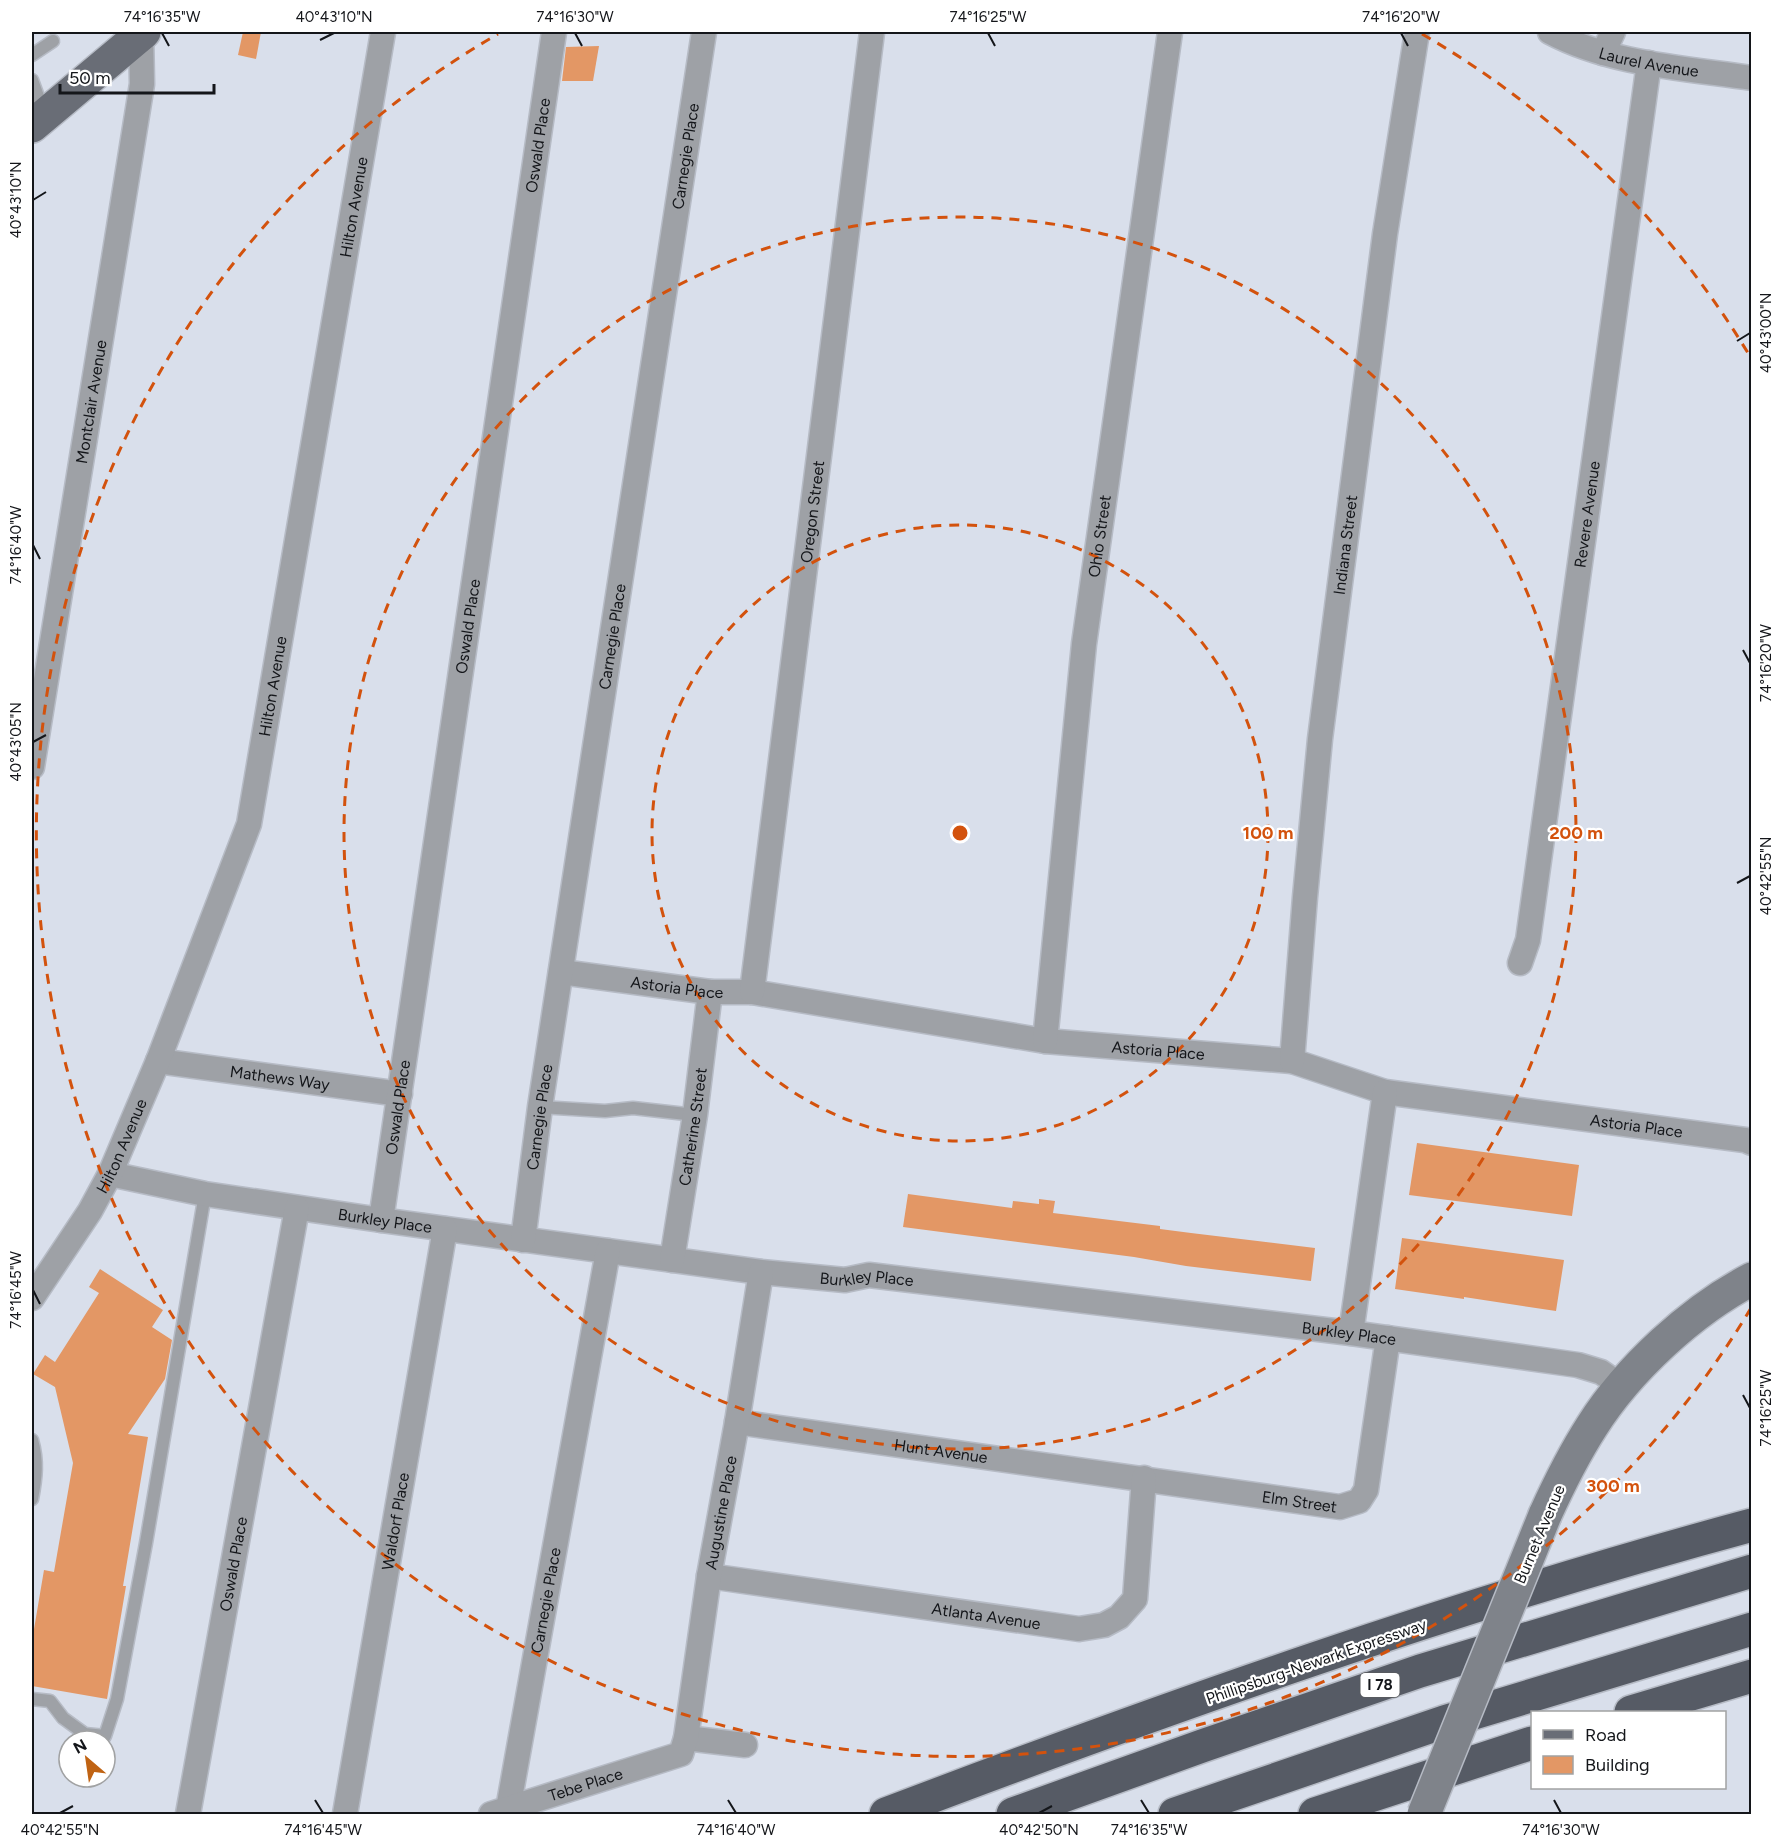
<svg xmlns="http://www.w3.org/2000/svg" width="1783" height="1846" viewBox="0 0 1783 1846" font-family="Figtree,sans-serif">
	<rect width="100%" height="100%" fill="#d9dfeb"/>
	<g fill="#e39765">
		<path d="M243 32H261L256 59 238 55Z"/>
		<path d="M599 46 593 81H562L566 47Z"/>
		<path d="M1417 1143 1579 1165 1572 1216 1409 1195Z"/>
		<path d="M908 1194 1012 1208 1013 1201 1039 1204V1199L1055 1201 1053 1213 1160 1226V1229L1191 1233 1315 1248 1311 1281 1186 1266 1134 1257 903 1227Z"/>
		<path d="M1402 1238 1564 1260 1556 1311 1464 1297V1299L1395 1289Z"/>
		<path d="M100 1269 163 1310 152 1327 172 1340 165 1379 128 1434 148 1437 123 1586H126L107 1699 32 1686V1641L44 1570 54 1572 73 1463 55 1387 33 1374 45 1355 55 1362 99 1293 89 1287Z"/>
	</g>
	<g fill="none" stroke-linecap="round" stroke-linejoin="round">
		<g stroke="#b6bbc5" stroke-width="15">
			<g id="lane">
				<path d="M32 55 53 41"/>
				<path d="M32 80 44 113"/>
				<path d="M540 1107 605 1111 633 1108 695 1115"/>
				<path d="M32 1440C38 1461 36 1478 32 1499"/>
				<path d="M32 1699 50 1701 63 1718 85 1734 105 1736 117 1699 146 1543 205 1194"/>
			</g>
		</g>
		<g stroke="#b6bbc5" stroke-width="27">
			<g id="street">
				<path id="s1" d="M1550 32C1610 64 1684 68 1752 78"/>
				<path d="M1603 53 1613 32"/>
				<path id="s2" d="M32 767 142 84 141 33"/>
				<path id="s3" d="M1520 963 1528 940 1649 63"/>
				<path id="s4" d="M561 972 710 992H752L1045 1041 1292 1061 1385 1092 1745 1140 1752 1143"/>
				<path id="s5" d="M752 992 872 32"/>
				<path id="s6" d="M1045 1041 1084 644 1170 32"/>
				<path id="s7" d="M158 1061 400 1094"/>
				<path id="s8" d="M1292 1061 1305 897 1320 739 1385 234 1417 32"/>
				<path id="s9" d="M110 1174 205 1194 381 1220 761 1272 845 1280 869 1275 1351 1333 1578 1365 1601 1372 1621 1386"/>
				<path id="s10" d="M381 1220 554 32"/>
				<path id="s11" d="M523 1240 540 1107 704 32"/>
				<path id="s12" d="M672 1260 695 1115 710 992"/>
				<path id="s13" d="M32 1298 90 1211 110 1174 158 1061 249 824 383 32"/>
				<path d="M1351 1333 1385 1092"/>
				<path id="s14" d="M737 1422 1340 1507 1359 1501 1366 1490 1388 1338"/>
				<path id="s15" d="M709 1576 1079 1629 1104 1625 1119 1617 1135 1599 1144 1478"/>
				<path d="M686 1738 745 1745"/>
				<path id="s16" d="M508 1809 608 1251"/>
				<path id="s17" d="M188 1814 297 1208"/>
				<path id="s18" d="M345 1814 445 1229"/>
				<path id="s19" d="M491 1814 681 1754 686 1738 709 1576 737 1422 761 1272"/>
			</g>
		</g>
		<g stroke="#b6bbc5" stroke-width="36">
			<path id="secondary" d="M1545 1515C1559 1484 1574 1454 1592 1426 1628 1369 1692 1310 1752 1279"/>
		</g>
		<g stroke="#b6bbc5" stroke-width="36">
			<path id="primary" d="M32 126 144 32"/>
		</g>
		<g stroke="#b6bbc5" stroke-width="36">
			<g id="highway">
				<path d="M1631 1712 1752 1676"/>
				<path d="M886 1814C1170 1706 1458 1604 1752 1525"/>
				<path d="M1013 1814 1202 1746 1420 1671 1752 1571"/>
				<path d="M1175 1814 1444 1722 1752 1629"/>
				<path d="M1315 1814 1532 1743"/>
			</g>
		</g>
		<use href="#lane" stroke="#9ea1a6" stroke-width="12"/>
		<use href="#street" stroke="#9ea1a6" stroke-width="24"/>
		<use href="#secondary" stroke="#7f838a" stroke-width="33"/>
		<use href="#primary" stroke="#696d76" stroke-width="33"/>
		<use href="#highway" stroke="#565b65" stroke-width="33"/>
		<g stroke="#b6bbc5" stroke-width="36" stroke-linecap="butt">
			<path id="secondary-bridge" d="M1424 1814 1545 1515"/>
		</g>
		<use href="#secondary-bridge" stroke="#7f838a" stroke-width="33"/>
	</g>
	<path fill="none" stroke="#14161a" stroke-width="2" d="M162 33 169 46M575 33 582 46M988 33 995 46M1401 33 1408 46M320 40 334 33M33 200 46 192M1737 341 1750 333M33 545 40 559M1743 650 1750 663M33 742 46 735M1737 883 1750 876M33 1290 40 1304M1743 1395 1750 1408M315 1800 323 1813M728 1800 736 1813M1141 1800 1149 1813M1554 1800 1561 1813M60 1813 73 1806M1039 1813 1052 1806"/>
	<g fill="none" stroke="#d3520d" stroke-width="3" stroke-dasharray="10 8">
		<circle cx="960" cy="833" r="308"/>
		<circle cx="960" cy="833" r="616"/>
		<path d="M1751 1308A923 923 0 1 1 498 34M1422 34A923 923 0 0 1 1751 358"/>
	</g>
	<g text-anchor="middle" stroke-width="4.5" stroke-linejoin="round" paint-order="stroke">
		<rect fill="#fff" stroke="#5a5c5f" stroke-width="1.5" x="1360.5" y="1673" width="39" height="24" rx="4.5"/>
		<g font-size="15" font-weight="bold" fill="#14161a">
			<text x="1380" y="1690">I 78</text>
		</g>
		<g font-size="16" fill="#14161a" stroke="#fff">
			<text dy="6" stroke="none"><textPath href="#s1" startOffset="104">Laurel Avenue</textPath></text>
			<text dy="6" stroke="none"><textPath href="#s10" startOffset="1086">Oswald Place</textPath></text>
			<text dy="6" stroke="none"><textPath href="#s11" startOffset="1096">Carnegie Place</textPath></text>
			<text dy="6" stroke="none"><textPath href="#s13" startOffset="1149">Hilton Avenue</textPath></text>
			<text dy="6" stroke="none"><textPath href="#s2" startOffset="370">Montclair Avenue</textPath></text>
			<text dy="6" stroke="none"><textPath href="#s5" startOffset="484">Oregon Street</textPath></text>
			<text dy="6" stroke="none"><textPath href="#s3" startOffset="454">Revere Avenue</textPath></text>
			<text dy="6" stroke="none"><textPath href="#s6" startOffset="508">Ohio Street</textPath></text>
			<text dy="6" stroke="none"><textPath href="#s8" startOffset="519">Indiana Street</textPath></text>
			<text dy="6" stroke="none"><textPath href="#s10" startOffset="600">Oswald Place</textPath></text>
			<text dy="6" stroke="none"><textPath href="#s11" startOffset="610">Carnegie Place</textPath></text>
			<text dy="6" stroke="none"><textPath href="#s13" startOffset="663">Hilton Avenue</textPath></text>
			<text dy="6" stroke="none"><textPath href="#s4" startOffset="117">Astoria Place</textPath></text>
			<text dy="6" stroke="none"><textPath href="#s4" startOffset="603">Astoria Place</textPath></text>
			<text dy="6" stroke="none"><textPath href="#s7" startOffset="123">Mathews Way</textPath></text>
			<text dy="6" stroke="none"><textPath href="#s10" startOffset="114">Oswald Place</textPath></text>
			<text dy="6" stroke="none"><textPath href="#s11" startOffset="124">Carnegie Place</textPath></text>
			<text dy="6" stroke="none"><textPath href="#s4" startOffset="1089">Astoria Place</textPath></text>
			<text dy="6" stroke="none"><textPath href="#s12" startOffset="135">Catherine Street</textPath></text>
			<text dy="6" stroke="none"><textPath href="#s13" startOffset="177">Hilton Avenue</textPath></text>
			<text dy="6" stroke="none"><textPath href="#s9" startOffset="279">Burkley Place</textPath></text>
			<text dy="6" stroke="none"><textPath href="#s9" startOffset="765">Burkley Place</textPath></text>
			<text dy="6" stroke="none"><textPath href="#s9" startOffset="1251">Burkley Place</textPath></text>
			<text dy="6" stroke="none"><textPath href="#s14" startOffset="206">Hunt Avenue</textPath></text>
			<text dy="6" stroke="none"><textPath href="#s14" startOffset="568">Elm Street</textPath></text>
			<text dy="6" stroke="none"><textPath href="#s19" startOffset="444">Augustine Place</textPath></text>
			<text dy="6" stroke="none"><textPath href="#s18" startOffset="297">Waldorf Place</textPath></text>
			<text transform="translate(1539 1534) rotate(-67)" y="6">Burnet Avenue</text>
			<text dy="6" stroke="none"><textPath href="#s17" startOffset="254">Oswald Place</textPath></text>
			<text dy="6" stroke="none"><textPath href="#s16" startOffset="212">Carnegie Place</textPath></text>
			<text dy="6" stroke="none"><textPath href="#s15" startOffset="280">Atlanta Avenue</textPath></text>
			<text transform="translate(1316 1661) rotate(-19)" y="6">Phillipsburg-Newark Expressway</text>
			<text dy="6" stroke="none"><textPath href="#s19" startOffset="99">Tebe Place</textPath></text>
		</g>
	</g>
	<circle cx="960" cy="833" r="9" fill="#d3520d" stroke="#fff" stroke-width="3"/>
	<g font-size="18" text-anchor="middle" font-weight="bold" fill="#d3520d" stroke="#fff" stroke-width="4.5" stroke-linejoin="round" paint-order="stroke">
		<text x="1268" y="839">100 m</text>
		<text x="1576" y="839">200 m</text>
		<text x="1613" y="1492">300 m</text>
	</g>
	<rect width="1783" height="1846" fill="none" stroke="#ffffff" stroke-width="66"/>
	<rect x="1531" y="1711" width="195" height="78" fill="#ffffff" stroke="#a1a2a3" stroke-width="1.5"/>
	<rect x="1543" y="1730" width="30" height="9" fill="#696d76" stroke="#a1a2a3" stroke-width="1.5"/>
	<text x="1585" y="1741" font-size="18" fill="#14161a">Road</text>
	<rect x="1543" y="1756" width="30" height="18" fill="#e39765" stroke="#a1a2a3" stroke-width="1.5"/>
	<text x="1585" y="1771" font-size="18" fill="#14161a">Building</text>
	<g transform="translate(87 1759) rotate(331)"><circle r="28" fill="#ffffff" stroke="#a1a2a3" stroke-width="1.5"/>
	<path d="M0-4.5L10 22L0 15L-10 22Z" fill="#c06313"/>
	<text y="-9" font-size="16" font-weight="bold" text-anchor="middle" fill="#14161a">N</text>
	</g>
	<path d="M60 84v9h154v-9" fill="none" stroke="#14161a" stroke-width="3"/>
	<text x="69" y="84" font-size="18" fill="#14161a" stroke="#ffffff" stroke-width="4.5" paint-order="stroke">50 m</text>
	<rect x="33" y="33" width="1717" height="1780" fill="none" stroke="#14161a" stroke-width="2"/>
	<g font-size="15" text-anchor="middle" fill="#14161a">
		<text x="162" y="22">74°16'35"W</text>
		<text x="334" y="22">40°43'10"N</text>
		<text x="575" y="22">74°16'30"W</text>
		<text x="988" y="22">74°16'25"W</text>
		<text x="1401" y="22">74°16'20"W</text>
		<text transform="translate(16 200) rotate(-90)" y="5">40°43'10"N</text>
		<text transform="translate(1766 333) rotate(-90)" y="5">40°43'00"N</text>
		<text transform="translate(16 545) rotate(-90)" y="5">74°16'40"W</text>
		<text transform="translate(1766 663) rotate(-90)" y="5">74°16'20"W</text>
		<text transform="translate(16 742) rotate(-90)" y="5">40°43'05"N</text>
		<text transform="translate(1766 876) rotate(-90)" y="5">40°42'55"N</text>
		<text transform="translate(16 1290) rotate(-90)" y="5">74°16'45"W</text>
		<text transform="translate(1766 1408) rotate(-90)" y="5">74°16'25"W</text>
		<text x="60" y="1835">40°42'55"N</text>
		<text x="323" y="1835">74°16'45"W</text>
		<text x="736" y="1835">74°16'40"W</text>
		<text x="1039" y="1835">40°42'50"N</text>
		<text x="1149" y="1835">74°16'35"W</text>
		<text x="1561" y="1835">74°16'30"W</text>
	</g>
</svg>
